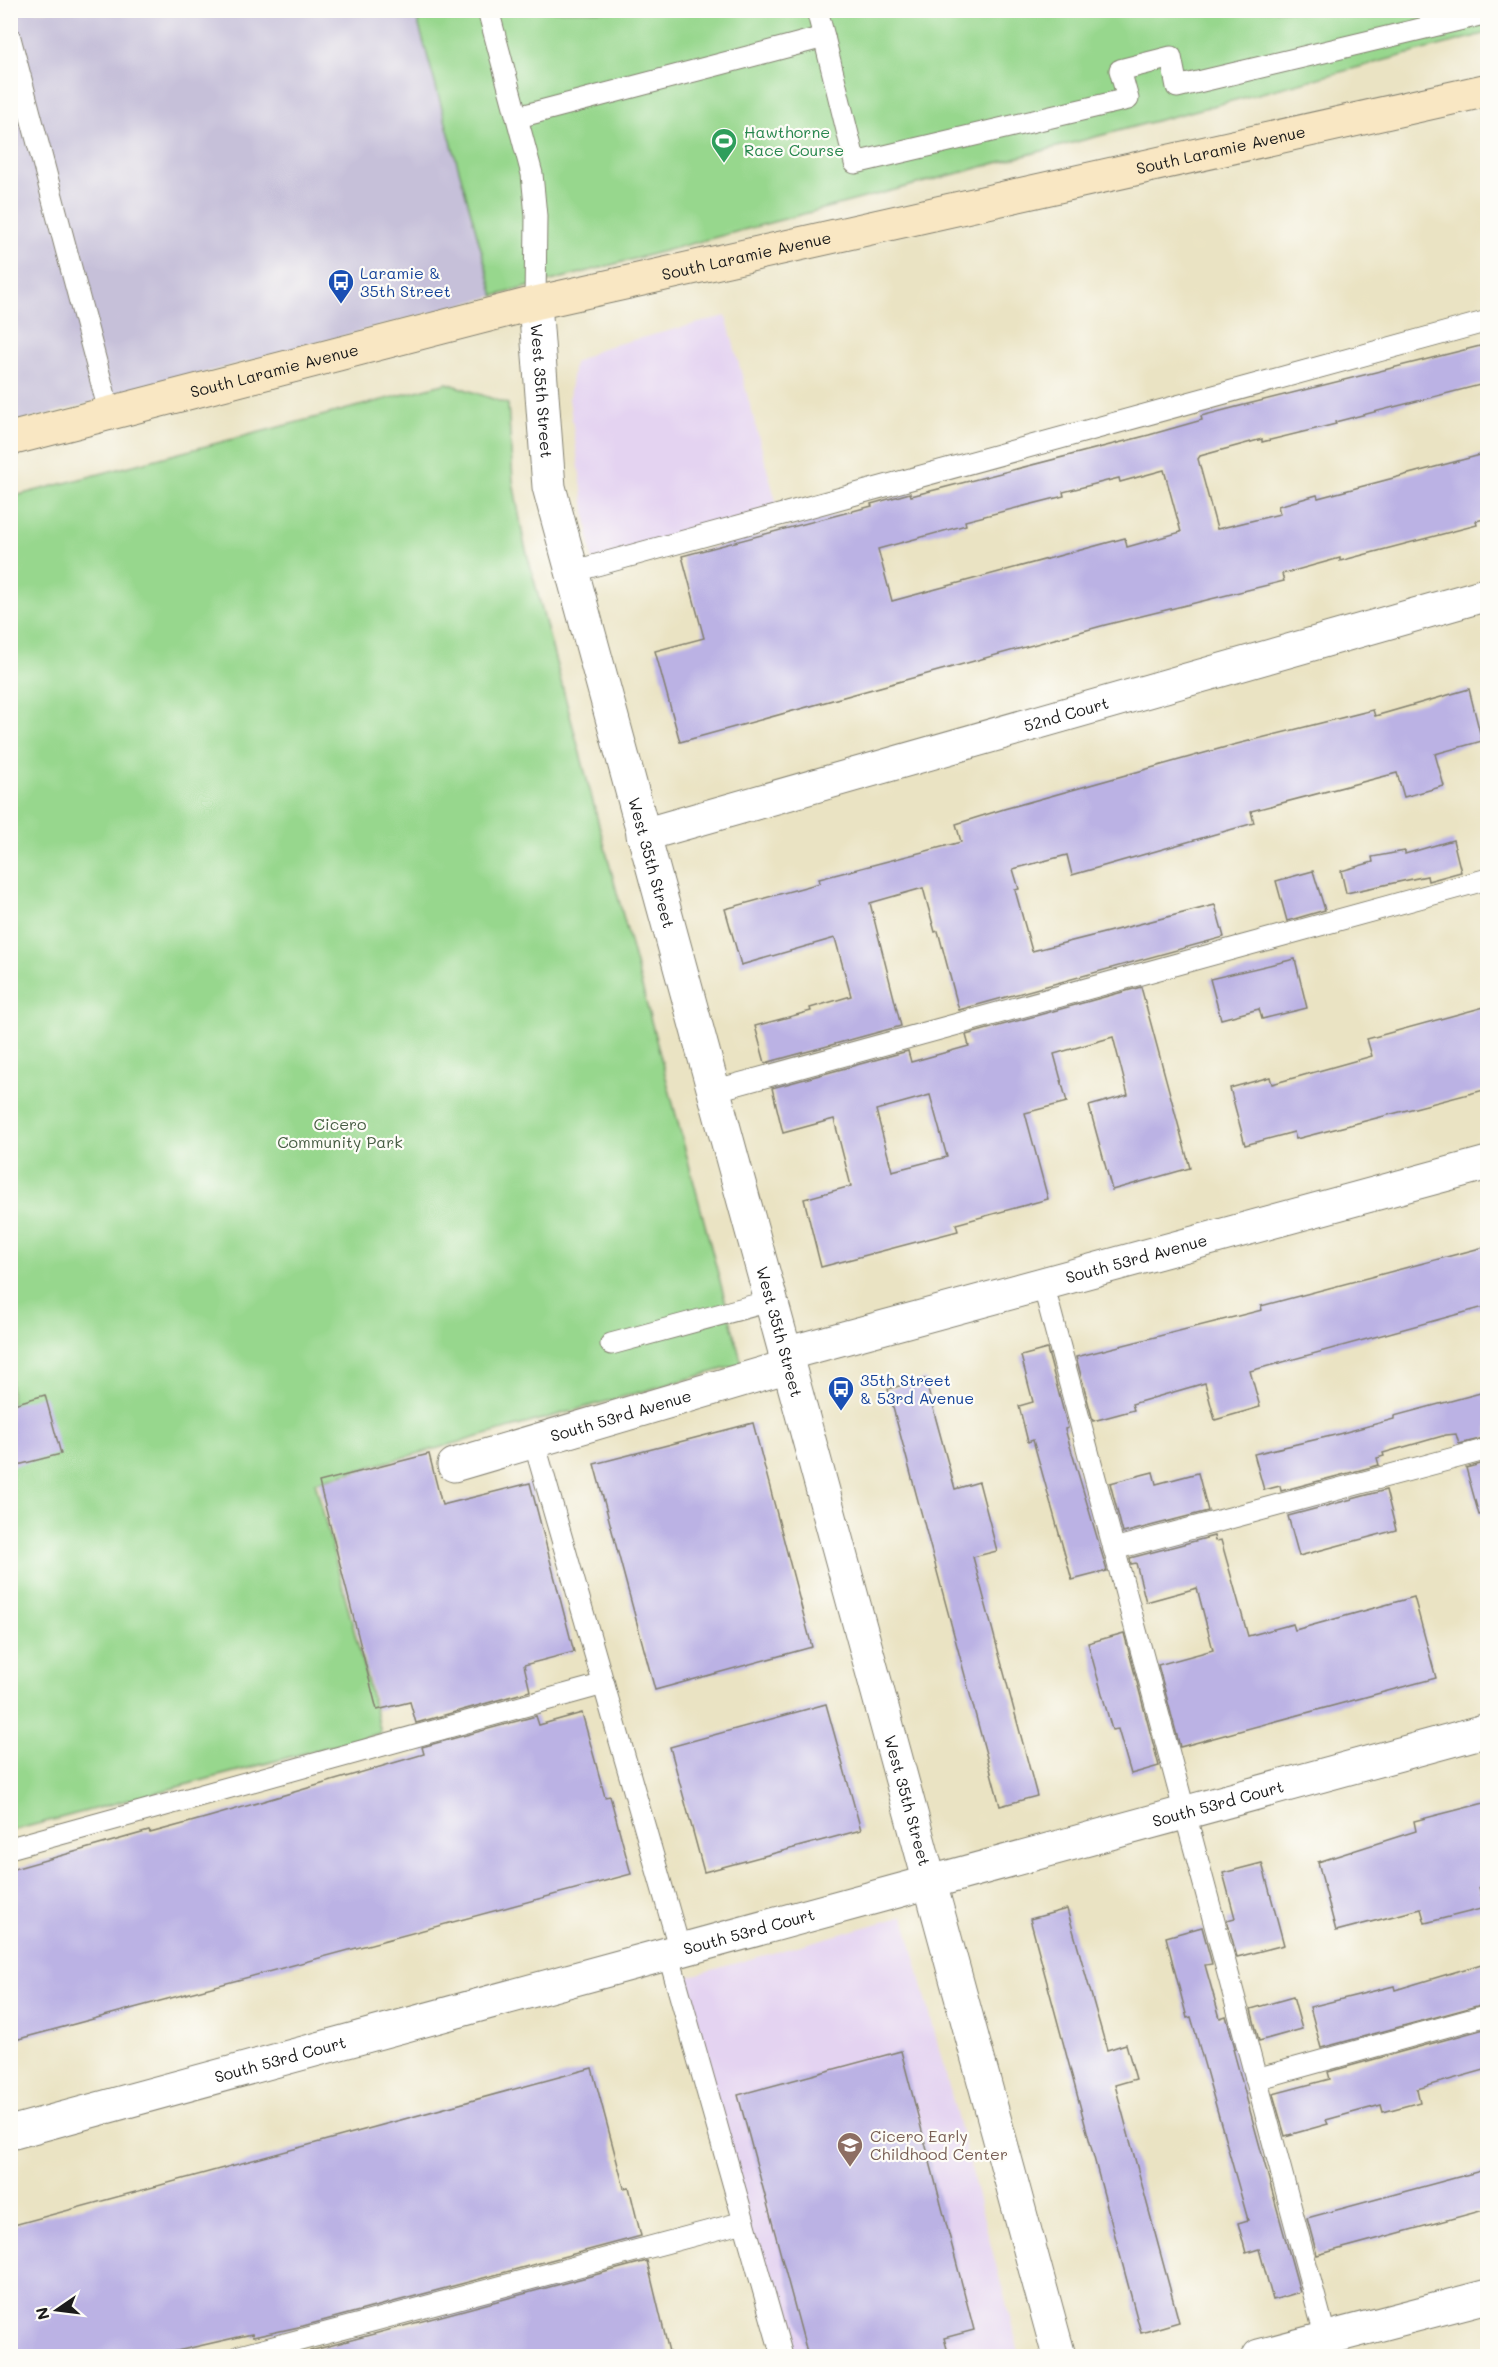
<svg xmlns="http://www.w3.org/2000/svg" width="1498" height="2367" viewBox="0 0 1498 2367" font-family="Mali,sans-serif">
	<rect width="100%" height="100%" fill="#fdfcf7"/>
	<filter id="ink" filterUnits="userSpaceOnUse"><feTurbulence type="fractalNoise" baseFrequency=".0167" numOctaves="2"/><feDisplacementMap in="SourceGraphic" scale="12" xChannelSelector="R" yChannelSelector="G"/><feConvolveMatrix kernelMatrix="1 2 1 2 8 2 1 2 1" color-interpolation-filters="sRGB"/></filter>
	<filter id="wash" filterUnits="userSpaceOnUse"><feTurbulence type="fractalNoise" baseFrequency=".008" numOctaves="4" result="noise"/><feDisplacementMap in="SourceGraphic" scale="24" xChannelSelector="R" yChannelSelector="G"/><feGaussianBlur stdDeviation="1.35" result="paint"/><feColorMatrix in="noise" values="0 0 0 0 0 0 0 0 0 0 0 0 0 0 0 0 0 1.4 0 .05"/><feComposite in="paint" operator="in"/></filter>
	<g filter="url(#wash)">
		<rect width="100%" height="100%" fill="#eae3c3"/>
		<g fill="#e4d3f1">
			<path d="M726 316 779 513 593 566 569 398 574 363 602 348Z"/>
			<path d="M904 1916 1020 2356H782L676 1980Z"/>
		</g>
		<path fill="#c6c0d9" d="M11 11H415L494 296 11 424Z"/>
		<g fill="#97d78d" stroke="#5a7a54" stroke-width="1.5">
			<path d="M1487 10 1488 33 494 296 415 11Z"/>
			<path d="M447 383 508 404 513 481 524 542 742 1364 315 1482 381 1733 11 1831V497Z"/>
		</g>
		<g id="blocks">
			<g fill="#bbb2e4" fill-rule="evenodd">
				<path d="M1488 344V383L1335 422 1336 424 1262 442V439L1200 456 1198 459 1217 529 1280 514 1278 506 1317 495 1318 498 1488 453V518L1476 521 1477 525 1340 561V558L1282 574 1284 581 1105 625 680 742 655 651 704 638 682 556 872 506 871 504 910 493 911 496 1149 435 1202 420 1201 416 1240 406ZM1164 470 1181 532 1127 547 1125 538 892 601 878 549 966 525 965 521 1064 496 1063 492 1119 478 1120 482Z"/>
				<path d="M1469 689 1482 741 1435 754 1444 786 1404 797 1397 773 1251 811 1254 823 1072 875 1067 855 1013 869 1019 889 1015 890 1032 951 1215 905 1224 937 959 1010 938 931 935 932 923 888 870 903 901 1026 765 1063 755 1026 811 1011 810 1008 851 996 835 938 741 965 725 909 820 883 819 879 961 842 956 824 1004 809 1233 745 1373 710 1375 716Z"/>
				<path d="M1453 840 1461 872 1428 881 1427 876 1346 893 1341 871 1373 862 1372 857 1405 851V854Z"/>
				<path d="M1313 871 1325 910 1287 921 1276 881Z"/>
				<path d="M1295 959 1307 1008 1262 1019 1259 1009 1221 1019 1210 979Z"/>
				<path d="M1141 987 1190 1168 1112 1190 1089 1106 1128 1095 1113 1037 1054 1054 1067 1102 1025 1113 1048 1199 956 1224 958 1231 821 1267 804 1199 851 1186 834 1119 783 1133 772 1088 908 1051 911 1062 969 1046 966 1035ZM930 1095 947 1157 892 1171 876 1110Z"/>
				<path d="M1488 1006V1089L1296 1139 1294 1132 1245 1145 1230 1088 1270 1077 1272 1084 1372 1056 1367 1039Z"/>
				<path d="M1488 1246V1306L1250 1371 1260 1407 1215 1420 1205 1383 1132 1404 1134 1410 1093 1421 1076 1357 1262 1310 1261 1306Z"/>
				<path d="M1047 1349 1068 1428 1065 1429 1107 1571 1072 1580 1033 1440 1028 1442 1019 1406 1033 1402 1021 1356Z"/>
				<path d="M925 1379 955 1489 979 1482 997 1551 973 1557 1037 1796 1000 1806 888 1389Z"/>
				<path d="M1488 1391V1437L1459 1444 1456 1434 1446 1435 1383 1453 1384 1456 1377 1458 1379 1465 1281 1491 1280 1486 1264 1490 1254 1454 1335 1435 1394 1419V1416Z"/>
				<path d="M45 1395 61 1454 10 1467V1405Z"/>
				<path d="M753 1423 812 1647 655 1690 594 1464Z"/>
				<path d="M429 1454 442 1505 530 1483 574 1652 524 1665 530 1691 416 1723 410 1702 377 1710 319 1482Z"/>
				<path d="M1488 1462V1514L1479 1515 1466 1468Z"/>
				<path d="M1153 1472 1156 1484 1198 1473 1208 1511 1123 1533 1110 1483Z"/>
				<path d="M1386 1490 1396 1530 1299 1556 1288 1516Z"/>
				<path d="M1214 1536 1215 1541 1221 1540 1248 1636 1293 1624 1295 1630 1414 1597 1436 1678 1180 1747 1158 1665 1213 1650 1197 1588 1146 1602 1136 1563 1131 1564 1130 1558Z"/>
				<path d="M1124 1633 1159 1766 1131 1774 1118 1729 1112 1730 1088 1643Z"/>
				<path d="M826 1704 861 1830 704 1872 670 1747Z"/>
				<path d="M582 1713 605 1797 610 1796 631 1874 15 2040 10 2022V1870L149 1831 150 1833 209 1817 424 1754 422 1747 536 1716 539 1725Z"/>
				<path d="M1488 1802V1885L1479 1887 1485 1908 1425 1923 1421 1909 1336 1931 1318 1862 1416 1831 1414 1821Z"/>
				<path d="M1262 1863 1284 1945 1237 1957 1227 1920 1235 1918 1223 1873Z"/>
				<path d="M1067 1909 1107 2050 1126 2044 1136 2079 1115 2085 1179 2322 1141 2333 1030 1919Z"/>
				<path d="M1202 1927 1212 1964 1205 1965 1220 2018 1226 2016 1235 2048 1233 2049 1300 2292 1273 2300 1259 2249 1246 2253 1238 2223 1248 2220 1191 2017 1187 2018 1166 1937Z"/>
				<path d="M1488 1962V2003L1321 2048 1310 2007 1394 1986 1395 1990Z"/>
				<path d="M1293 1997 1302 2029 1259 2041 1251 2009Z"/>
				<path d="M1488 2028V2069L1417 2089 1420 2102 1383 2112 1381 2105 1326 2120 1328 2124 1285 2136 1273 2094 1330 2079 1328 2072Z"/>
				<path d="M901 2051 974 2330 944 2338 949 2356H808L738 2095Z"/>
				<path d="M592 2068 624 2188 629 2187 641 2236 303 2326 253 2337 252 2334 155 2356H10V2226Z"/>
				<path d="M1488 2169V2209L1317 2255 1307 2218Z"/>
				<path d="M647 2261 670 2356H311L310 2351Z"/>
			</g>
		</g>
	</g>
	<g filter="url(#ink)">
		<use href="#blocks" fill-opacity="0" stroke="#838070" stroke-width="1.5"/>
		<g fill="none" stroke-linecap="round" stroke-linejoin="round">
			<g stroke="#838070" stroke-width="23">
				<g id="service">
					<path d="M488 10 532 174 536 216 535 303"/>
					<path d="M824 37 855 163 1128 99 1120 70 1171 57 1177 87 1488 13"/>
					<path d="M10 38 109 411"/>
					<path d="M518 117 824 37 817 10"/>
					<path d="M571 572 1488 321"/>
					<path d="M713 1091 1488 879"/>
					<path d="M1043 1284 1326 2339"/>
					<path d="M611 1344 770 1301"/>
					<path d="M534 1442 680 1950"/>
					<path d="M1114 1549 1488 1449"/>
					<path d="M10 1848 604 1684"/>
					<path d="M668 1953 782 2356"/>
					<path d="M1256 2079 1488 2015"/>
					<path d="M240 2356 744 2222"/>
				</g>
			</g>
			<g stroke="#838070" stroke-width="35">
				<g id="minor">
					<path id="s1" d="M643 835 1488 594"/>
					<path id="s2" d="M785 1354 1488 1163"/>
					<path id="s3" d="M454 1465 789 1366"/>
					<path id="s4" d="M10 2133 1488 1730"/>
					<path d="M1259 2356 1488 2296"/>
				</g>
			</g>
			<g stroke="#838070" stroke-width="35">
				<g id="tertiary">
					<path id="s5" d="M535 303 549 487 1059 2356"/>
				</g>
			</g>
			<g stroke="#838070" stroke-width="35">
				<g id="secondary">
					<path id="s6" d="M10 439 535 303 1488 90"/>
				</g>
			</g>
			<use href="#service" stroke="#fff" stroke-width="21"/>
			<use href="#minor" stroke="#fff" stroke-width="33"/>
			<use href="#tertiary" stroke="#fff" stroke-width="33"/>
			<use href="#secondary" stroke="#f9e7c3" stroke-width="33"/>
		</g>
	</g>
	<defs>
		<g id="stadium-pin" transform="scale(1.35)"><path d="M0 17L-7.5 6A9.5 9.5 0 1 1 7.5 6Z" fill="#2e9e5b" stroke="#fdfcf7"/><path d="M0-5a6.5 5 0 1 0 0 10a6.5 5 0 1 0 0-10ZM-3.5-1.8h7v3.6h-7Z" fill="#fff"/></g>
		<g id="bus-pin" transform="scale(1.35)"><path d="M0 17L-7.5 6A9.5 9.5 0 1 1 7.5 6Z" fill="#1a4fb4" stroke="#fdfcf7"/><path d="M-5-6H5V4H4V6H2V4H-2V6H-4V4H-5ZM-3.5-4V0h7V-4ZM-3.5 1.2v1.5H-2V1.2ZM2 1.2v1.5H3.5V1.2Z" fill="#fff"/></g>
		<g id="school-pin" transform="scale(1.35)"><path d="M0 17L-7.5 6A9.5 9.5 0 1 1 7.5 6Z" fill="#8d6e63" stroke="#fdfcf7"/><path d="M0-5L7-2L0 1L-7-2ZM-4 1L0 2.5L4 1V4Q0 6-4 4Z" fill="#fff"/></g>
	</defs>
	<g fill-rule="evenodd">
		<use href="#stadium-pin" x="724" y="141"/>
		<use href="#bus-pin" x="341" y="282"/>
		<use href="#bus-pin" x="841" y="1389"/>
		<use href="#school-pin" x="850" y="2145"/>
	</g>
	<g text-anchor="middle" stroke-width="4.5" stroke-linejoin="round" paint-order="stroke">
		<g font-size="16" fill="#27864d" stroke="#fdfcf7" text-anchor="start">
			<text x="744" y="138">Hawthorne<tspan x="744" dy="18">Race Course</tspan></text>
		</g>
		<g font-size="16" fill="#1c1c1c" stroke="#fdfcf7">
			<text dy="6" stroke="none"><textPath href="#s6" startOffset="1245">South Laramie Avenue</textPath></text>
			<text dy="6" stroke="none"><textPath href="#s6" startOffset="759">South Laramie Avenue</textPath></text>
			<text dy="6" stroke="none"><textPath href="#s6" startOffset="273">South Laramie Avenue</textPath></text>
			<text dy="6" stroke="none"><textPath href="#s5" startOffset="88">West 35th Street</textPath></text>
			<text dy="6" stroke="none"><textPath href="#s1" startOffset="440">52nd Court</textPath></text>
			<text dy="6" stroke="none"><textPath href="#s5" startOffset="574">West 35th Street</textPath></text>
			<text dy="6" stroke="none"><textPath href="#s2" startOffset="364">South 53rd Avenue</textPath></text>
			<text dy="6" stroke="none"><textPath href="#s5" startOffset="1060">West 35th Street</textPath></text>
			<text dy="6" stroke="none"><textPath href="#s3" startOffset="174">South 53rd Avenue</textPath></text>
			<text dy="6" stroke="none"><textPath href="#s5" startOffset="1546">West 35th Street</textPath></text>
			<text dy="6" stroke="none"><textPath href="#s4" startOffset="1252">South 53rd Court</textPath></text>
			<text dy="6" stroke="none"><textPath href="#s4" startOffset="766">South 53rd Court</textPath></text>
			<text dy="6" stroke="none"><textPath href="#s4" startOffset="280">South 53rd Court</textPath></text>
		</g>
		<g font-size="16" fill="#164399" stroke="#fdfcf7" text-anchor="start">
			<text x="360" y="279">Laramie &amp;<tspan x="360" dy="18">35th Street</tspan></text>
			<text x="860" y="1386">35th Street<tspan x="860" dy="18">&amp; 53rd Avenue</tspan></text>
		</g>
		<g font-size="16" fill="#475d44" stroke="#fdfcf7">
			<text x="340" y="1130">Cicero<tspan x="340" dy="18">Community Park</tspan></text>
		</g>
		<g font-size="16" fill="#785e54" stroke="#fdfcf7" text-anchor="start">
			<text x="870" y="2142">Cicero Early<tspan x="870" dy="18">Childhood Center</tspan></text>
		</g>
	</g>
	<rect width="1498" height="2367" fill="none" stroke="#fdfcf7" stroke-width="36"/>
	<g transform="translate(57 2310) rotate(256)" stroke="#fdfcf7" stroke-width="4.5" paint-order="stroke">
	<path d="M0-4.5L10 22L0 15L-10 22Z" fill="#1c1c1c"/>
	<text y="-9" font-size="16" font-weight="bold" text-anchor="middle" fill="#1c1c1c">N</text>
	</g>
</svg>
